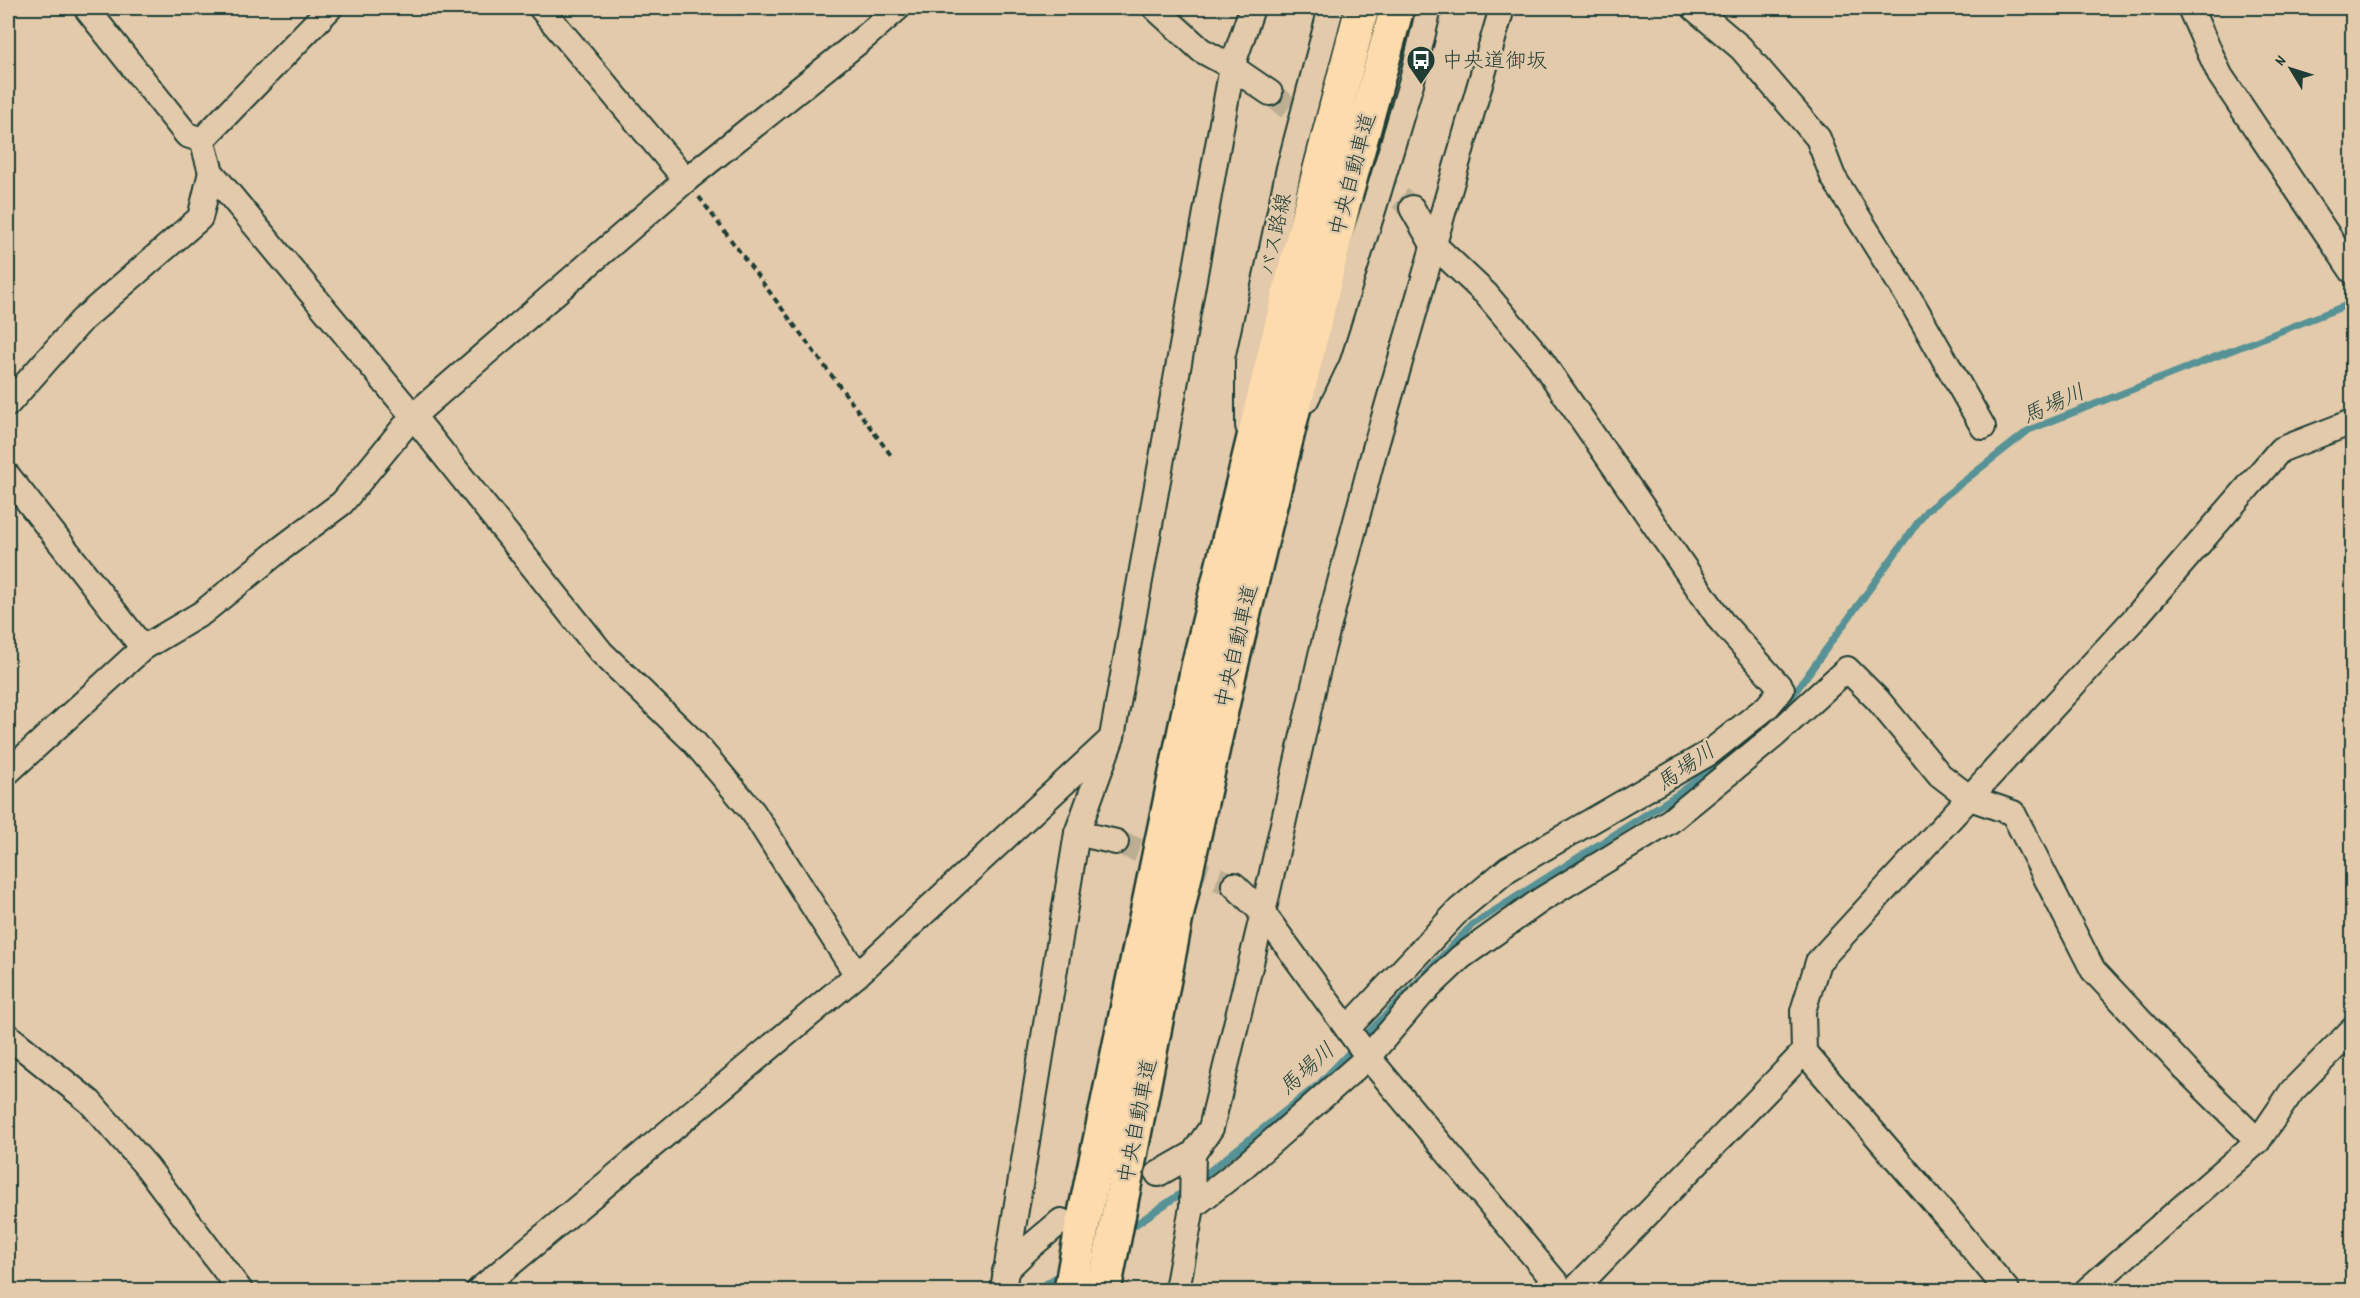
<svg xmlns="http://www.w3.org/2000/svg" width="2360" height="1298" viewBox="0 0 2360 1298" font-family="Dekko,'Klee One',sans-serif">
	<rect width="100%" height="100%" fill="#e3caab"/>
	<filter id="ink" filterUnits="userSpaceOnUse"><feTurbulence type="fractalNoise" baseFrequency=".0167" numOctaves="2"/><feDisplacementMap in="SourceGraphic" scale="12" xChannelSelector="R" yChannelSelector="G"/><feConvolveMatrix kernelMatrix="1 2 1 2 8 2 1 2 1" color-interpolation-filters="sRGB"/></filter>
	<g filter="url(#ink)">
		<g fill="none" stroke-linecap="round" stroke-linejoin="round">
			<g stroke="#569296" stroke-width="7">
				<path d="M1772 724 1926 511 2029 430 2352 303"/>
				<path d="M1197 1181 1320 1083 1472 925 1678 794 1751 740"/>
				<path d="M1126 1231 1186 1190"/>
				<path d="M1037 1290 1064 1272"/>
			</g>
			<g stroke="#bcae93" stroke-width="24" stroke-dasharray="24 12" stroke-linecap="butt">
				<path d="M1270 93 1317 131"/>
				<path d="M1344 153 1412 208"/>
				<path d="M1116 842 1234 885"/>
			</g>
			<g stroke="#1f3d34" stroke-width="28">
				<g id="minor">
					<path d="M86 8 187 135 202 140"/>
					<path d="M541 8 686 180"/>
					<path d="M1155 8 1201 50 1232 67 1270 93"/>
					<path d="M1694 8 1741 48 1818 138 1833 177 1914 306 1983 427"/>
					<path d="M2190 8 2220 75 2352 271"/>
					<path d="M202 140 211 172 413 416 601 652 693 741 753 812 857 975"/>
					<path d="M202 140 330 8"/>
					<path d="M1306 400 1328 354 1375 204 1412 80 1429 8"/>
					<path d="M8 404 82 320 200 218 211 172"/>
					<path d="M1248 426V362L1289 168 1331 8"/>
					<path d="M8 476 143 648"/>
					<path d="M8 772 143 648 202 613 282 548 342 503 413 416 686 180 866 36 898 8"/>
					<path d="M1077 833 1116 842"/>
					<path d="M1234 885 1263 913 1368 1057 1562 1290"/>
					<path d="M1348 1028 1459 910 1508 869 1709 753 1767 707 1782 689 1721 621 1539 357 1486 294 1432 243 1412 208"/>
					<path d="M8 1036 90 1102 147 1167 240 1290"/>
					<path d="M1158 1174 1193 1154"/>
					<path d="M1192 1207 1243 1167 1368 1057 1422 994 1461 957 1541 900 1670 821 1774 736 1847 669 1878 700 1940 775 1970 798 2013 813 2093 970 2186 1070 2258 1141"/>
					<path d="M1005 1271 1030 1247 1061 1221"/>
					<path d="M479 1290 857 975 1108 742"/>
					<path d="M1003 1290 1077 833 1112 737 1232 67 1252 8"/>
					<path d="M1177 1290 1192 1207 1193 1154 1211 1128 1263 913 1321 655 1374 452 1502 8"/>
					<path d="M1574 1290 1804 1052"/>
					<path d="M2007 1290 1951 1222 1804 1052 1803 1011 1818 962 2134 619 2280 450 2352 422"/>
					<path d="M2087 1290 2258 1141 2292 1091 2352 1030"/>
				</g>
			</g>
			<g stroke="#1f3d34" stroke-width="38">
				<g id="highway">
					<path d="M1071 1290 1082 1228 1198 667 1315 188 1362 8"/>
					<path d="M1104 1290 1176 917 1229 674 1343 205 1397 8"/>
				</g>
			</g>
			<path stroke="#1f3d34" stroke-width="4" stroke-dasharray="6 4.5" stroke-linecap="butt" d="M699 197 893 458"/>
			<use href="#minor" stroke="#e3caab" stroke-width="24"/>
			<use href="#highway" stroke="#fddbac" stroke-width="33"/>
		</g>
	</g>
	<defs>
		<g id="bus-pin" transform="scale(1.5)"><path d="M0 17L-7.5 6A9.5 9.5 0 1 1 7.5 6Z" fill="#1f3d34" stroke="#e3caab"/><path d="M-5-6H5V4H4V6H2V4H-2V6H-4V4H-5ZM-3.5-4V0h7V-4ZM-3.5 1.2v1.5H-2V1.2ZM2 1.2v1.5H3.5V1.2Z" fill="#fff"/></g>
	</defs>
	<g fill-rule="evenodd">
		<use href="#bus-pin" x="1421" y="60"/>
	</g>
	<g text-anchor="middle" stroke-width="5" stroke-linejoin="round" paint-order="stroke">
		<g font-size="21" fill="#1f3d34" stroke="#e3caab" text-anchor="start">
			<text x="1442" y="67">中央道御坂</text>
		</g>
		<g font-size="21" fill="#1f3d34" stroke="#e3caab">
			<text transform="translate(1352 174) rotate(-75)" y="7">中央自動車道</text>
			<text transform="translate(1275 234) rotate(-78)" y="7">バス路線</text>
			<text transform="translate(1236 646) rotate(-77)" y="7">中央自動車道</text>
			<text transform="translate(1137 1121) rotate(-79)" y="7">中央自動車道</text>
		</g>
		<g font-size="22" font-style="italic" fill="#24443c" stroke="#e3caab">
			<text transform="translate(2053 403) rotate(-24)" y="8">馬場川</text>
			<text transform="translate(1685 766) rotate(-35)" y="8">馬場川</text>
			<text transform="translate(1306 1068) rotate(-42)" y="8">馬場川</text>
		</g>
	</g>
	<rect width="2360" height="1298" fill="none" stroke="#e3caab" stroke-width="30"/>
	<rect x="15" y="15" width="2330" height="1268" fill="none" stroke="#1f3d34" stroke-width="2" filter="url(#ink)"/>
	<g transform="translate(2291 69) rotate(308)" stroke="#e3caab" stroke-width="4.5" paint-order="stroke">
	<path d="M0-4.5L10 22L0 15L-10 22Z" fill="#1f3d34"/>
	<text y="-9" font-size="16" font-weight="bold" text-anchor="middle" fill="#1f3d34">N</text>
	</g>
</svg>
